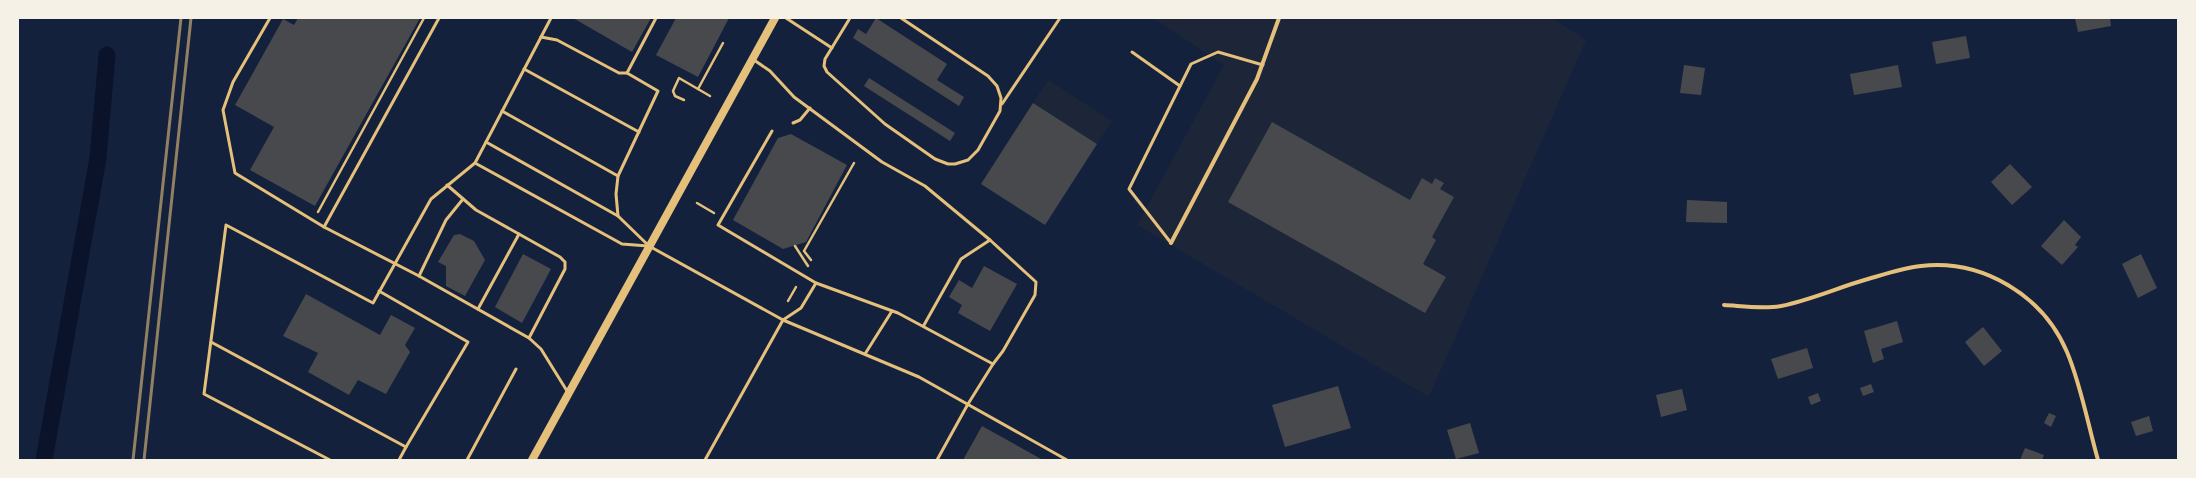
<svg xmlns="http://www.w3.org/2000/svg" width="2196" height="478" viewBox="0 0 2196 478" font-family="Bitter,serif">
	<rect width="100%" height="100%" fill="#14213d"/>
	<g fill="#1d2539">
		<path d="M1153 18H1551L1586 40 1429 397 1137 225 1224 65Z"/>
		<path d="M1048 80 1112 121 1097 144 1033 103Z"/>
	</g>
	<g fill="none" stroke-linecap="round" stroke-linejoin="round">
		<path stroke="#0b132b" stroke-width="17" d="M44 460 98 158 107 55"/>
	</g>
	<g fill="#48494c">
		<path d="M298 18H420L315 206 250 170 274 127 235 105 283 19 294 25Z"/>
		<path d="M573 18H651L632 52Z"/>
		<path d="M676 18H729L698 77 656 55Z"/>
		<path d="M876 18 947 64 937 80 964 97 959 106 853 38 858 29 866 34Z"/>
		<path d="M2075 18H2110L2111 26 2078 32Z"/>
		<path d="M1966 36 1970 58 1936 64 1932 42Z"/>
		<path d="M1684 65 1705 68 1701 95 1680 93Z"/>
		<path d="M1898 65 1902 87 1854 95 1850 74Z"/>
		<path d="M869 78 955 133 950 141 864 86Z"/>
		<path d="M1033 103 1097 144 1045 225 981 184Z"/>
		<path d="M1272 122 1410 200 1422 178 1432 184 1435 178 1444 183 1440 189 1454 197 1432 237 1436 240 1423 264 1446 277 1425 313 1228 202Z"/>
		<path d="M791 134 847 165 806 242 783 249 733 220 778 138Z"/>
		<path d="M2010 164 2032 187 2012 205 1991 182Z"/>
		<path d="M1687 200 1727 202V223L1686 222Z"/>
		<path d="M2064 220 2081 237 2075 245 2078 247 2062 265 2041 246Z"/>
		<path d="M460 234 474 241 485 260 465 296 446 286V266L438 262 454 235Z"/>
		<path d="M523 254 551 269 522 323 495 307Z"/>
		<path d="M2141 254 2157 288 2138 298 2122 264Z"/>
		<path d="M984 266 1017 284 990 331 958 313 962 305 949 297 959 280 972 288Z"/>
		<path d="M306 294 380 335 391 315 415 328 405 345 410 352 386 394 358 380 349 395 308 372 318 353 283 336Z"/>
		<path d="M1897 321 1903 342 1881 349 1884 359 1873 363 1864 331Z"/>
		<path d="M1983 327 2002 351 1984 366 1965 342Z"/>
		<path d="M1807 348 1813 368 1778 379 1771 359Z"/>
		<path d="M1871 384 1874 392 1863 396 1860 388Z"/>
		<path d="M1338 386 1351 428 1285 447 1272 405Z"/>
		<path d="M1682 389 1687 410 1661 417 1656 395Z"/>
		<path d="M1818 393 1821 401 1811 405 1808 397Z"/>
		<path d="M2049 413 2056 416 2051 427 2044 423Z"/>
		<path d="M2149 416 2153 431 2136 436 2131 422Z"/>
		<path d="M1470 423 1479 453 1456 459 1447 430Z"/>
		<path d="M982 426 1043 460H963Z"/>
		<path d="M2025 448 2044 455 2042 460H2020Z"/>
	</g>
	<g fill="none" stroke-linecap="round" stroke-linejoin="round">
		<g stroke="#e5c07b" stroke-width="2.5">
			<path d="M698 89 723 43"/>
			<path d="M684 100 675 96 673 91 679 78 710 96"/>
			<path d="M697 203 714 213"/>
			<path d="M318 212 424 18"/>
			<path d="M795 246 808 266"/>
			<path d="M811 260 804 251 854 163"/>
			<path d="M788 301 796 287"/>
		</g>
		<g stroke="#e5c07b" stroke-width="3">
			<path d="M270 18 233 82 223 110 235 173 324 227 419 276 529 338 565 269V262L560 257 476 210 447 185"/>
			<path d="M786 18 832 48"/>
			<path d="M850 18 825 59 824 66 827 72 885 124 935 159 948 164H955L968 160 978 150 1000 111 1001 98 997 86 988 76 901 18"/>
			<path d="M541 37 557 40 619 73H627L658 91 618 176 616 194 618 216"/>
			<path d="M1132 52 1180 86"/>
			<path d="M754 60 770 71 794 97 882 162 925 186 990 240 1036 282 1035 295 1003 351 993 364 968 404 937 460"/>
			<path d="M524 69 639 132"/>
			<path d="M627 73 656 18"/>
			<path d="M1002 104 1060 18"/>
			<path d="M502 111 618 176"/>
			<path d="M793 123 800 120 810 108"/>
			<path d="M772 131 718 225 816 283 898 313 993 364"/>
			<path d="M486 142 618 216 649 246 783 320 705 460"/>
			<path d="M475 163 622 244 648 246"/>
			<path d="M324 227 439 18"/>
			<path d="M1171 243 1129 189 1191 64 1218 52 1263 65"/>
			<path d="M419 276 446 220 463 199"/>
			<path d="M816 283 801 308 783 320 919 377 1067 460"/>
			<path d="M379 291 468 342 406 447"/>
			<path d="M478 309 519 234"/>
			<path d="M924 325 961 259 990 240"/>
			<path d="M529 338 541 349 567 391"/>
			<path d="M211 342 406 447 399 460"/>
			<path d="M865 354 892 311"/>
			<path d="M330 460 204 394 226 225 373 303 431 199 475 163 551 18"/>
			<path d="M467 460 516 369"/>
		</g>
		<g stroke="#e5c07b" stroke-width="4">
			<path d="M1171 243 1257 79 1279 18"/>
			<path d="M1724 305C1742 306 1763 309 1781 306 1811 300 1839 287 1868 279 1885 274 1903 268 1921 266 1982 259 2043 295 2067 352 2081 385 2088 425 2098 460"/>
		</g>
		<path stroke="#e5c07b" stroke-width="8" d="M532 460 775 18"/>
		<g stroke="#918062" stroke-width="3">
			<path d="M133 460 181 18"/>
			<path d="M144 460 191 18"/>
		</g>
	</g>
	<rect width="2196" height="478" fill="none" stroke="#f6f1e7" stroke-width="38"/>
</svg>
